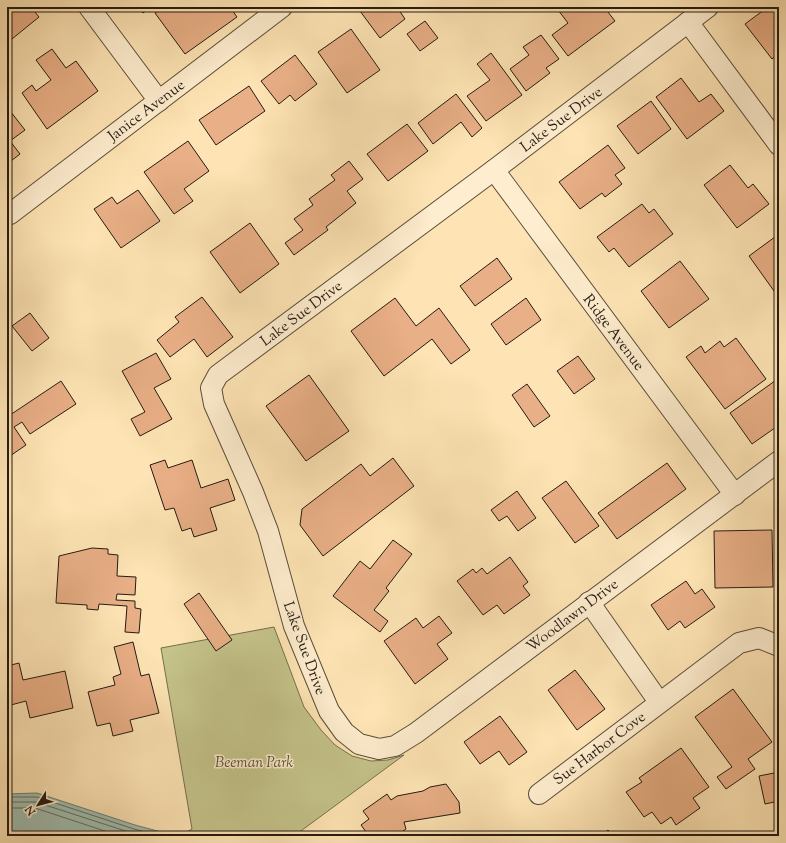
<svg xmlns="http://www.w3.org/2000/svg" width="786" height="843" viewBox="0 0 786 843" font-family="'Sorts Mill Goudy',serif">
	<rect width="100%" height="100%" fill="#fee4b4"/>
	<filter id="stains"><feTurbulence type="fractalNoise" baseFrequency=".005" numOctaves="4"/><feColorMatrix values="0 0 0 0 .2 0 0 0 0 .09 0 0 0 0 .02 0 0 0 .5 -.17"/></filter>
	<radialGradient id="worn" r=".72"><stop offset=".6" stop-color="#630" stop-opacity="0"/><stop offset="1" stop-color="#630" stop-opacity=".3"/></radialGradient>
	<path fill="#c4c38a" stroke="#746f4e" d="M274 627 304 707 321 730 335 745 352 756 371 761 388 760 404 755 294 836H179L192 829 161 648Z"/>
	<path fill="#a0beb0" stroke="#6f7d71" d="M37 793 135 825 176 836H7V794Z"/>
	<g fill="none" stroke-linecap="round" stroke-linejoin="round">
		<g stroke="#626c62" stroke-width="1">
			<path d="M7 797H37L134 829 160 836"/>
			<path d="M7 802H36L141 836"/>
			<path d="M7 808H35L120 836"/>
		</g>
	</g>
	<g fill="#e9af86" stroke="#251b13">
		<path d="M7 7H31L39 17 7 43Z"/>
		<path d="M138 7H151L143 13Z"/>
		<path d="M163 7H230L237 17 185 54 155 13Z"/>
		<path d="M357 7H403L399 10 405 19 380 38Z"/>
		<path d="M562 7H604L615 21 568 56 552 35 568 23 558 10Z"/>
		<path d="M768 7H779V53L772 59 745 24Z"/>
		<path d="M425 21 438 38 420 51 407 34Z"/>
		<path d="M351 29 380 70 347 93 318 52Z"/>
		<path d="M541 35 559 59 546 68 550 73 526 91 510 69 529 55 523 47Z"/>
		<path d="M52 49 66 68 76 61 98 91 47 129 22 93 32 85 36 91 51 80 36 60Z"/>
		<path d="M491 53 522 95 486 121 467 96 490 80 477 64Z"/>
		<path d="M295 55 317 84 295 101 290 95 279 104 261 81Z"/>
		<path d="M681 78 699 102 711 94 724 111 687 139 656 97Z"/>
		<path d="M249 86 265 111 216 145 199 120Z"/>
		<path d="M456 94 482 128 472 137 461 122 433 144 418 123Z"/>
		<path d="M651 101 671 129 638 154 617 126Z"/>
		<path d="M7 107 25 130 10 141 20 154 7 164Z"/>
		<path d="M407 124 428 151 388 181 367 154Z"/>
		<path d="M188 141 209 171 184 189 193 201 174 214 144 172Z"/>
		<path d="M608 145 625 168 615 175 622 184 605 197 602 193 580 209 559 182Z"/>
		<path d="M349 161 363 179 347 191 356 203 326 227 328 230 294 255 285 243 303 230 294 219 313 205 309 199 335 180 331 175Z"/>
		<path d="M730 165 748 188 753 184 769 204 737 228 704 185Z"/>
		<path d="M138 190 160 221 121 248 94 209 112 197 117 204Z"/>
		<path d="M642 204 649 213 654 209 673 234 629 267 614 248 609 252 597 237Z"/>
		<path d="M250 223 279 264 240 293 210 252Z"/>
		<path d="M779 234V298L749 256Z"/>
		<path d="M497 258 512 279 475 306 460 286Z"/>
		<path d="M680 261 709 299 669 328 641 291Z"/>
		<path d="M202 297 233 337 207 357 194 339 170 357 157 340 179 322 175 317Z"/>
		<path d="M395 298 416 326 439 308 470 350 451 364 432 339 384 376 351 331Z"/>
		<path d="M526 298 541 320 506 345 491 324Z"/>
		<path d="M30 313 49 338 32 351 12 326Z"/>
		<path d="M736 338 766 379 725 409 686 357 701 346 705 353 720 341 724 347Z"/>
		<path d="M156 353 171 379 154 388 172 419 140 436 131 419 145 412 122 371Z"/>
		<path d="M578 356 595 379 574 394 557 371Z"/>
		<path d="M309 375 349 431 306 461 266 406Z"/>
		<path d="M779 378V425L752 444 730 413Z"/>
		<path d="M61 381 76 404 30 434 22 422 14 427 26 445 7 458V417Z"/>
		<path d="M527 384 550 416 534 427 512 395Z"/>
		<path d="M393 458 414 486 323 556 300 525 302 509 361 464 370 476Z"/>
		<path d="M165 460 168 468 192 460 201 488 228 479 235 500 210 508 217 530 194 537 191 528 182 531 174 508 165 510 150 465Z"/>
		<path d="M667 463 686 489 617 539 598 513Z"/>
		<path d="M566 481 599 526 575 543 542 498Z"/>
		<path d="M517 491 536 518 518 531 507 516 499 521 491 510Z"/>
		<path d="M772 530 773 587 715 588 714 531Z"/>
		<path d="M393 540 412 554 386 588 389 591 374 610 388 621 380 632 333 596 360 561 370 569Z"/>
		<path d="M92 548 108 549V554L118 555 117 576 136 577 135 595 117 594 116 600 135 601V608L141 609 139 633 125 632 127 606 99 604 98 610 87 609V605L56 603 59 556Z"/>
		<path d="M510 557 528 582 523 586 530 595 504 614 497 605 483 615 457 581 473 569 476 573 482 568 487 574Z"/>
		<path d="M686 581 695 594 702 589 715 607 685 628 680 621 668 630 651 605Z"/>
		<path d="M199 593 232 640 216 651 184 604Z"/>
		<path d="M439 616 452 633 437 644 448 659 415 684 384 641 416 618 423 628Z"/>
		<path d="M133 642 141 676 149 674 159 713 130 720 133 731 113 736 110 723 97 726 88 692 115 685 113 677 121 674 114 647Z"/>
		<path d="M19 663 23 680 65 671 73 708 30 718 26 701 7 706V666Z"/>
		<path d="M575 670 605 709 577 730 548 690Z"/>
		<path d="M733 689 772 742 748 759 755 769 726 789 717 777 732 767 695 717Z"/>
		<path d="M500 716 527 752 509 765 499 751 480 764 464 742Z"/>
		<path d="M681 748 709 787 693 798 700 808 676 825 671 817 661 824 652 812 644 817 626 792 642 782 639 778Z"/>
		<path d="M779 772V801L765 804 759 776Z"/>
		<path d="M446 784 459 802 460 813 404 822 406 829 396 836H381L378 831 369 836 361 825 369 819 363 811 387 794 391 800 397 796 423 791 430 787Z"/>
		<path d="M608 830 614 836H601Z"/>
	</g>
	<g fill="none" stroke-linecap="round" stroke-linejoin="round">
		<g stroke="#5b4d3b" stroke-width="22">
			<g id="minor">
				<path d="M89 7 159 101"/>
				<path d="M708 7 494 170 218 375 211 388 214 404 253 492 268 531 294 626 329 711 344 732 359 744 379 749 395 746 416 733 779 461"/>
				<path d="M688 22 779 145"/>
				<path d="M494 170 735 495"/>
				<path d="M10 214 282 7"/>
				<path d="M589 602 659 702"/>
				<path d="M539 794 739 643 759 638 779 646"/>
			</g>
		</g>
		<use href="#minor" stroke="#feedce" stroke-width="20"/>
	</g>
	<g text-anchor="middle" stroke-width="3" stroke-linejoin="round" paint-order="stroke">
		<g font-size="15" fill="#251b13" stroke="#feedce">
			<text transform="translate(146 110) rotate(-37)" y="5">Janice Avenue</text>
			<text transform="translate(561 119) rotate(-37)" y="5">Lake Sue Drive</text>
			<text transform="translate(301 313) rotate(-37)" y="5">Lake Sue Drive</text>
			<text transform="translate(614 332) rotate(53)" y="5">Ridge Avenue</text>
			<text transform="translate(572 615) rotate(-37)" y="5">Woodlawn Drive</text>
			<text transform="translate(305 648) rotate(70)" y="5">Lake Sue Drive</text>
			<text transform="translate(599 748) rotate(-37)" y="5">Sue Harbor Cove</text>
		</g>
		<g font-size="15" font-style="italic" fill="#554d37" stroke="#feedce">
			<text x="254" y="767">Beeman Park</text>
		</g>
	</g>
	<rect width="786" height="843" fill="none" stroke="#fee4b4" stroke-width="24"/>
	<rect x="8" y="8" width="770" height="827" fill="none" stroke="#251b13" stroke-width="2"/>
	<rect x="12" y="12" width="762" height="819" fill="none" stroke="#251b13"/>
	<g transform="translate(38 805) rotate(234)" stroke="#feedce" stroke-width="3" paint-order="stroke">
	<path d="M0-3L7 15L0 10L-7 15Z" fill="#251b13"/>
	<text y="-6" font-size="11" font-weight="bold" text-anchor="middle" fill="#251b13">N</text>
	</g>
	<rect width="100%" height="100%" filter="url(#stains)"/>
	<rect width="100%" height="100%" fill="url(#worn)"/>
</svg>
